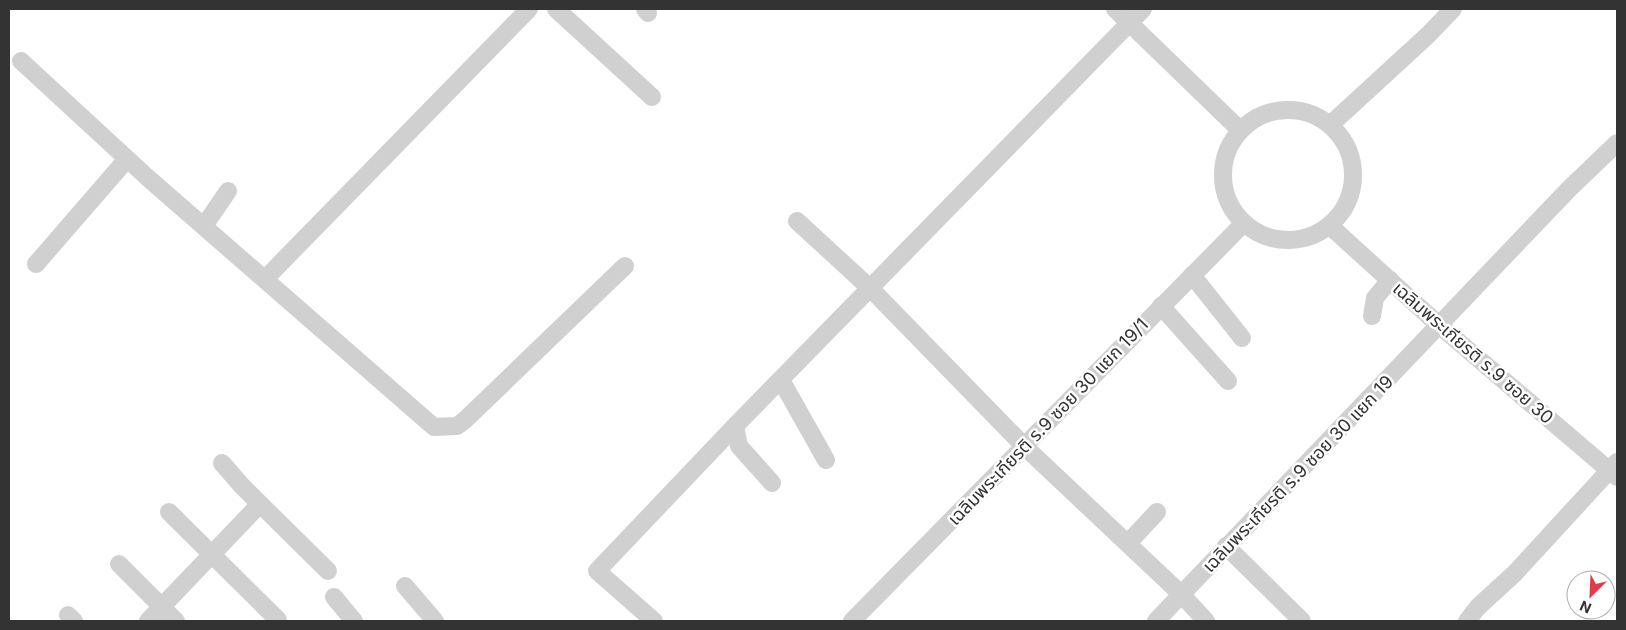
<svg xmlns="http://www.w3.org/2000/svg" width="1626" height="630" viewBox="0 0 1626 630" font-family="Inter,'Noto Sans Thai',sans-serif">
	<rect width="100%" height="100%" fill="#fff"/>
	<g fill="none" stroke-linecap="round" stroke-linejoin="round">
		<g stroke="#d0d0d0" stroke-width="18">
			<path d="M556 9 652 97"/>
			<path d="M645 9 648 13"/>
			<path d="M1115 9 1240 130"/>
			<path d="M21 61 148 178 434 427 457 426 465 420 625 266"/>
			<circle cx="1288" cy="175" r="65"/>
			<path d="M1330 125 1428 35 1453 9"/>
			<path d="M797 221 871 289 1025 447 1182 595 1206 621"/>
			<path d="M204 226 228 191"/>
			<path d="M1330 226 1440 326 1617 477"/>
			<path d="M36 264 127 159"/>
			<path d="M1192 275 1242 338"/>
			<path d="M265 279 529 9"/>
			<path d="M1161 306 1228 381"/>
			<path d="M1372 316 1375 298 1390 280"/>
			<path d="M781 380 826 460"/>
			<path d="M735 426 739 446 772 483"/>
			<path d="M222 463 242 486 328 571"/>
			<path d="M169 512 278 620"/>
			<path d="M1128 543 1157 512"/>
			<path d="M1226 546 1302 621"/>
			<path d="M119 564 176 621"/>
			<path d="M405 586 435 621"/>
			<path d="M334 597 354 621"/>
			<path d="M68 615 74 621"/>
			<path d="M148 621 260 504"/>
			<path d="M654 621 597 571 735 426 1143 9"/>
			<path d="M852 621 1244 223"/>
			<path d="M1156 621 1569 189 1617 143"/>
			<path d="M1467 621 1478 607 1515 573 1617 462"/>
		</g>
	</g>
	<g text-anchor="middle" stroke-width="5" stroke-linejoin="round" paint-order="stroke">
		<g font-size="18" fill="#333" stroke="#fff">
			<text transform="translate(1473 353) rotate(41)" y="6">เฉลิมพระเกียรติ ร.9 ซอย 30</text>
			<text transform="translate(1048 422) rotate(-46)" y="6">เฉลิมพระเกียรติ ร.9 ซอย 30 แยก 19/1</text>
			<text transform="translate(1298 474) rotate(-46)" y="6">เฉลิมพระเกียรติ ร.9 ซอย 30 แยก 19</text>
		</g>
	</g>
	<rect width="1626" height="630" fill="none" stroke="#333333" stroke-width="20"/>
	<g transform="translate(1591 595) rotate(204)"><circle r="24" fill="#ffffff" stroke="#adadad"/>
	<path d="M0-4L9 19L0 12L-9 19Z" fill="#e63946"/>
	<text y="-8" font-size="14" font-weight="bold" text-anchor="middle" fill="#333333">N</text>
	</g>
</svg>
